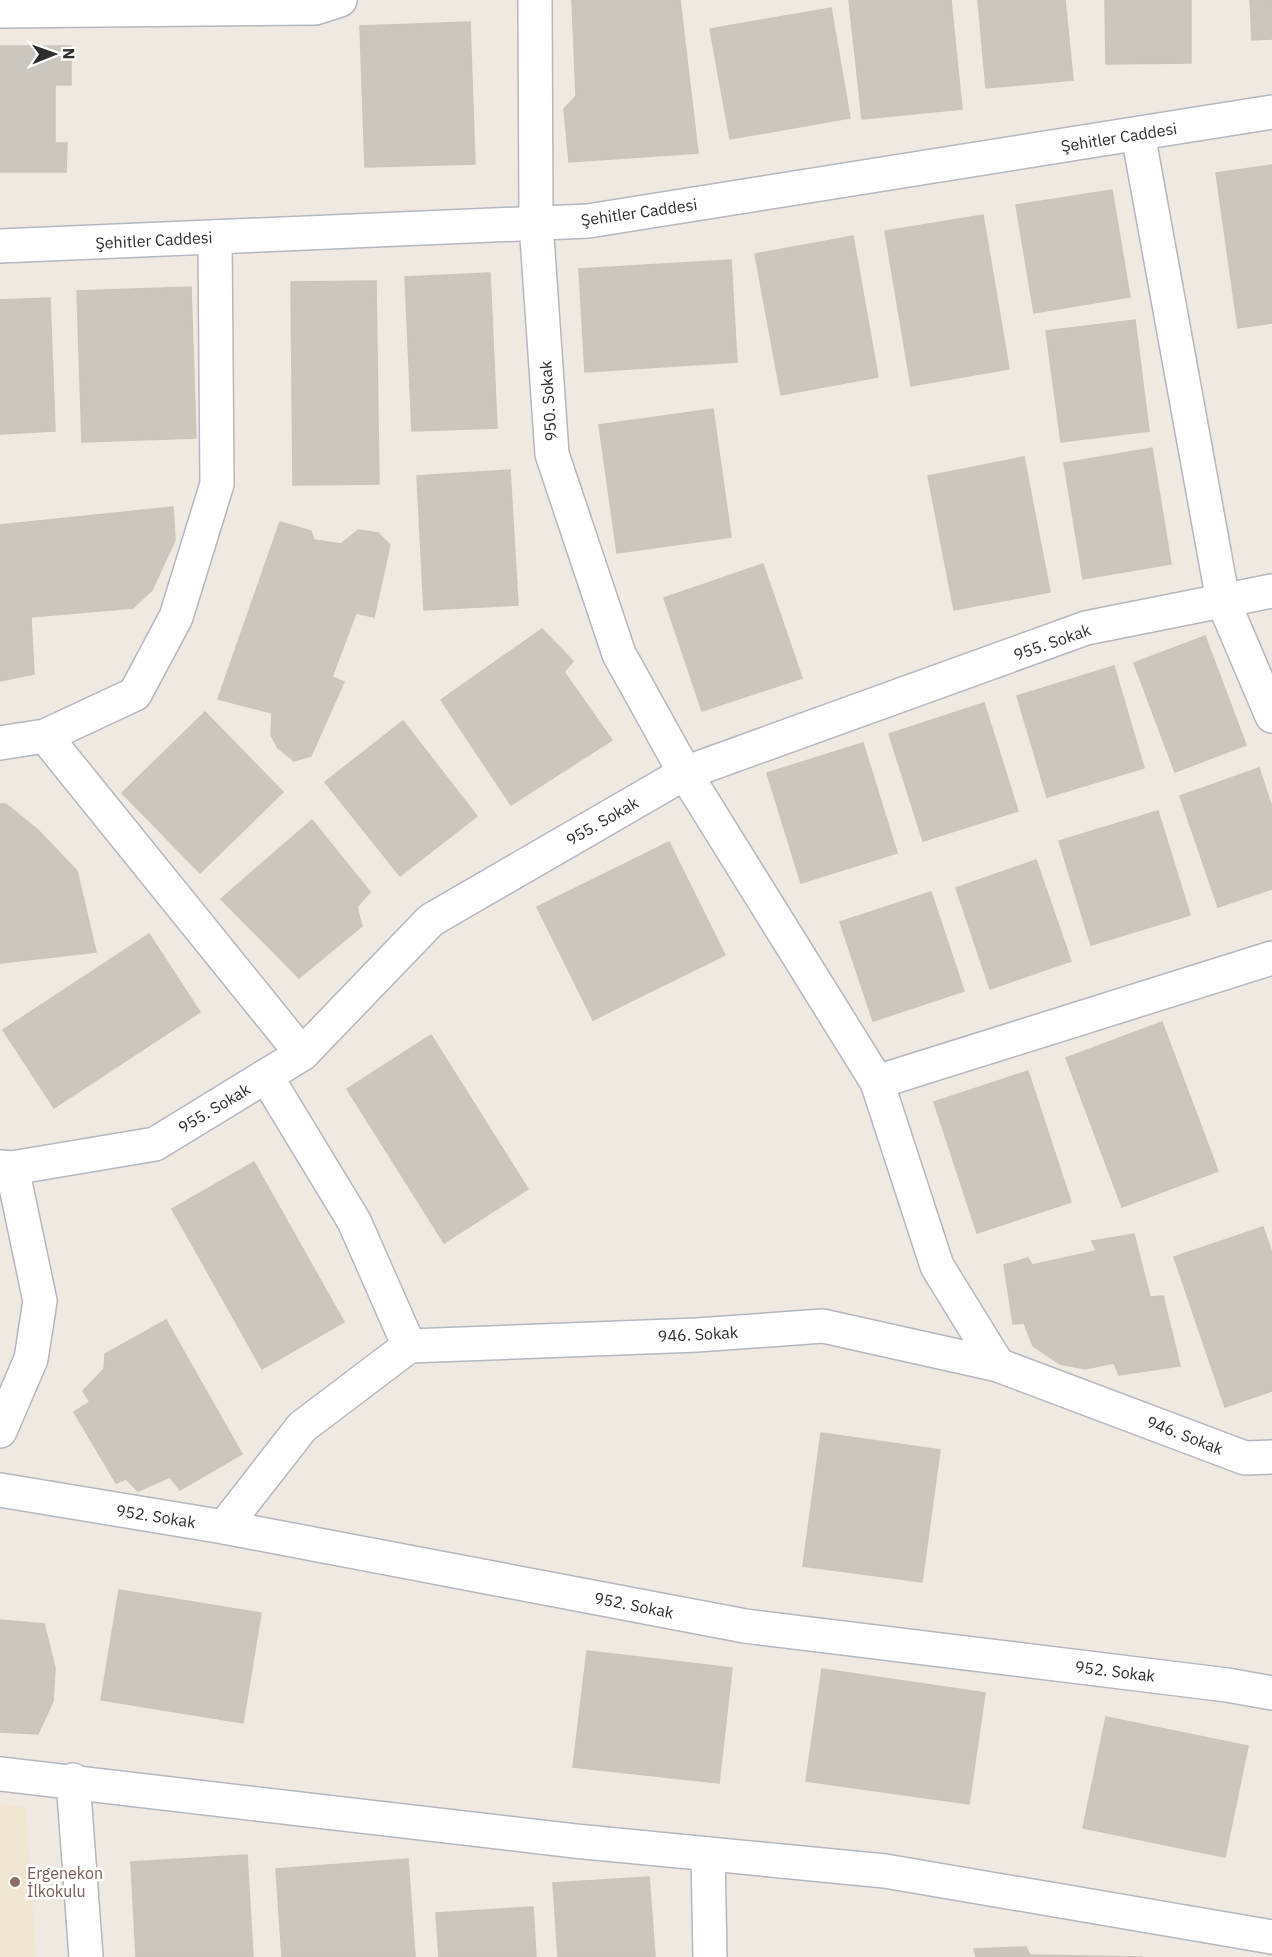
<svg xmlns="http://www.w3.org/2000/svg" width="1272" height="1957" viewBox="0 0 1272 1957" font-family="'IBM Plex Sans',sans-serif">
	<rect width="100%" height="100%" fill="#efe9e1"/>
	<path fill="#f0e6d1" d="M0 1804 26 1807 36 1957H0Z"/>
	<g fill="#cbc7bf" stroke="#cbc5ba" stroke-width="1.5">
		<path d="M572 0H680L698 153 569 162 564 109 576 96Z"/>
		<path d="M849 0H951L962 109 862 119Z"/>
		<path d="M978 0H1065L1073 80 986 88Z"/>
		<path d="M1105 0H1191V63L1106 64Z"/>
		<path d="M1250 0H1272V39L1252 40Z"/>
		<path d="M831 8 850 118 730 139 710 29Z"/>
		<path d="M470 22 475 164 365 167 360 26Z"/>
		<path d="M0 46H71V85H55V143H67L66 172H0Z"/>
		<path d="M1272 165V323L1238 328 1216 173Z"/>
		<path d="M1112 190 1130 297 1034 313 1016 205Z"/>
		<path d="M983 215 1009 369 911 386 885 231Z"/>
		<path d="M853 236 878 377 781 395 755 254Z"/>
		<path d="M731 260 737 362 585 372 579 269Z"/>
		<path d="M490 273 497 428 412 431 405 277Z"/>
		<path d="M376 281 379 484 293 485 291 282Z"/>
		<path d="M191 287 196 438 82 442 77 291Z"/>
		<path d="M50 298 55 431 0 434V300Z"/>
		<path d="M1135 320 1149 431 1061 442 1046 331Z"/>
		<path d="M713 409 731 537 617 553 599 425Z"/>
		<path d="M1152 448 1171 564 1083 579 1064 463Z"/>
		<path d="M1024 457 1050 592 954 610 928 476Z"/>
		<path d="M510 470 518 605 424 610 417 476Z"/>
		<path d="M173 507 175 540 152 590 133 608 31 617 34 674 0 681V525Z"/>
		<path d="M280 522 311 531 314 540 341 544 358 530 378 533 390 545 374 617 356 613 332 677 344 682 311 756 294 761 278 748 271 735 272 713 218 699Z"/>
		<path d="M763 564 802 678 702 711 664 598Z"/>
		<path d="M542 629 573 661 564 672 612 740 511 805 441 700Z"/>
		<path d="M1205 636 1246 745 1175 772 1134 663Z"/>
		<path d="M1114 666 1144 768 1047 797 1017 696Z"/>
		<path d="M984 703 1018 811 923 841 889 734Z"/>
		<path d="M205 712 283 792 200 873 122 793Z"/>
		<path d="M403 721 477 816 400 876 325 782Z"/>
		<path d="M863 743 897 853 801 883 767 773Z"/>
		<path d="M1259 768 1272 807V889L1218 907 1180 796Z"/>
		<path d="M0 804H6L39 831 77 871 96 952 0 963Z"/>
		<path d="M1158 811 1190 915 1091 945 1059 841Z"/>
		<path d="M312 820 370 892 357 907 362 926 299 978 221 899Z"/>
		<path d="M669 842 725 955 593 1020 537 907Z"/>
		<path d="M1036 860 1071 961 990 989 956 888Z"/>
		<path d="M931 892 964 991 873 1021 840 922Z"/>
		<path d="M149 934 200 1012 54 1108 3 1030Z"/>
		<path d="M1162 1022 1218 1171 1122 1207 1066 1058Z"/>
		<path d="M431 1035 528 1189 444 1243 347 1089Z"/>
		<path d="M1028 1071 1071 1202 977 1233 934 1102Z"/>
		<path d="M254 1162 344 1322 262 1369 172 1209Z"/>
		<path d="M1263 1227 1272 1253V1391L1225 1407 1174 1257Z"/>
		<path d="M1134 1234 1150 1297 1163 1296 1180 1366 1119 1375 1114 1363 1085 1369 1060 1364 1033 1346 1024 1323 1013 1324 1004 1265 1028 1258 1032 1265 1096 1251 1092 1241Z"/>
		<path d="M166 1320 242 1454 180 1490 170 1477 138 1491 126 1479 116 1483 74 1412 90 1402 83 1391 104 1369 105 1354Z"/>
		<path d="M821 1433 940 1450 922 1582 803 1566Z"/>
		<path d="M119 1590 261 1613 243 1723 101 1700Z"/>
		<path d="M0 1620 44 1624 55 1668 53 1701 38 1734 0 1732Z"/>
		<path d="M587 1651 732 1668 719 1783 573 1767Z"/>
		<path d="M822 1669 985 1693 969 1804 806 1781Z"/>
		<path d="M1106 1717 1248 1746 1225 1857 1083 1828Z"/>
		<path d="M247 1855 253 1957H136L131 1862Z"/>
		<path d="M408 1859 415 1957H282L276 1869Z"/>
		<path d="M649 1877 655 1957H558L553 1883Z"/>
		<path d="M533 1907 536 1957H439L436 1913Z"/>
		<path d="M1026 1947 1030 1955 1143 1957H976L974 1949Z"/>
	</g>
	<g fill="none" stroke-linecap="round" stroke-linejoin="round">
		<g stroke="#b4b7c1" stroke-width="36">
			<g id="minor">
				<path d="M535 0 536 223 552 454 619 654 685 773 877 1082 937 1266 998 1365"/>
				<path d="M0 11 315 8 340 0"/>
				<path d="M1138 134 1223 601 1272 716"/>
				<path d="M45 736 302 1054"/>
				<path d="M0 743 45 736 135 694 176 617 217 484 215 237"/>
				<path d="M266 1076 354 1221 409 1346 697 1335 823 1326 998 1365 1245 1458 1272 1457"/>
				<path d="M877 1082 1272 958"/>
				<path d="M0 1167 12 1168 155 1144 302 1054 431 920 685 773 1086 628 1272 591"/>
				<path d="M0 1431 31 1359 40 1301 12 1168"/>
				<path d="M0 1490 224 1527 745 1626 1227 1685 1272 1693"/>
				<path d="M224 1527 302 1427 409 1346"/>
				<path d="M0 1774 575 1841 885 1871 1272 1937"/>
				<path d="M73 1780 86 1957"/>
				<path d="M708 1854 710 1957"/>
			</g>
		</g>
		<g stroke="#b4b7c1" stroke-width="36">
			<path id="tertiary" d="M0 246 588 221 1272 112"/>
		</g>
		<use href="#minor" stroke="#fff" stroke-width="33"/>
		<use href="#tertiary" stroke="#fff" stroke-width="33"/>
	</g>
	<circle fill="#8d6e63" stroke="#fff" stroke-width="2" cx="15" cy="1882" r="6"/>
	<g text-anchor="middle" stroke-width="5" stroke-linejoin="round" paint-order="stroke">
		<g font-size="16" fill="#2e2e2e" stroke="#fff">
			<text transform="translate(1119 137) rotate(-9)" y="6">Şehitler Caddesi</text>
			<text transform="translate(639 212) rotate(-8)" y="6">Şehitler Caddesi</text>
			<text transform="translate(154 240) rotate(-3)" y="6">Şehitler Caddesi</text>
			<text transform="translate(548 401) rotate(-94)" y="6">950. Sokak</text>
			<text transform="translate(1052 642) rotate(-19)" y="6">955. Sokak</text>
			<text transform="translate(602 821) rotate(-30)" y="6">955. Sokak</text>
			<text transform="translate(214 1108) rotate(-31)" y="6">955. Sokak</text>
			<text transform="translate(698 1334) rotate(-3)" y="6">946. Sokak</text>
			<text transform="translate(1185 1435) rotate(21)" y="6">946. Sokak</text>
			<text transform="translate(156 1516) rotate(9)" y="6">952. Sokak</text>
			<text transform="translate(634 1605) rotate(11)" y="6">952. Sokak</text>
			<text transform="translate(1115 1671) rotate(7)" y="6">952. Sokak</text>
		</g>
		<g font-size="16" fill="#785e54" stroke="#fff" text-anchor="start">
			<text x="27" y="1879">Ergenekon<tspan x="27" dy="18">İlkokulu</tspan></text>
		</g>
	</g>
	<g transform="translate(54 54) rotate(89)" stroke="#ffffff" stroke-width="4.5" paint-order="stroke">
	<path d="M0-4.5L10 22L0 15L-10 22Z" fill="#2e2e2e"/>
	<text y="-9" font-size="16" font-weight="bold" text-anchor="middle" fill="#2e2e2e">N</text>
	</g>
</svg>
